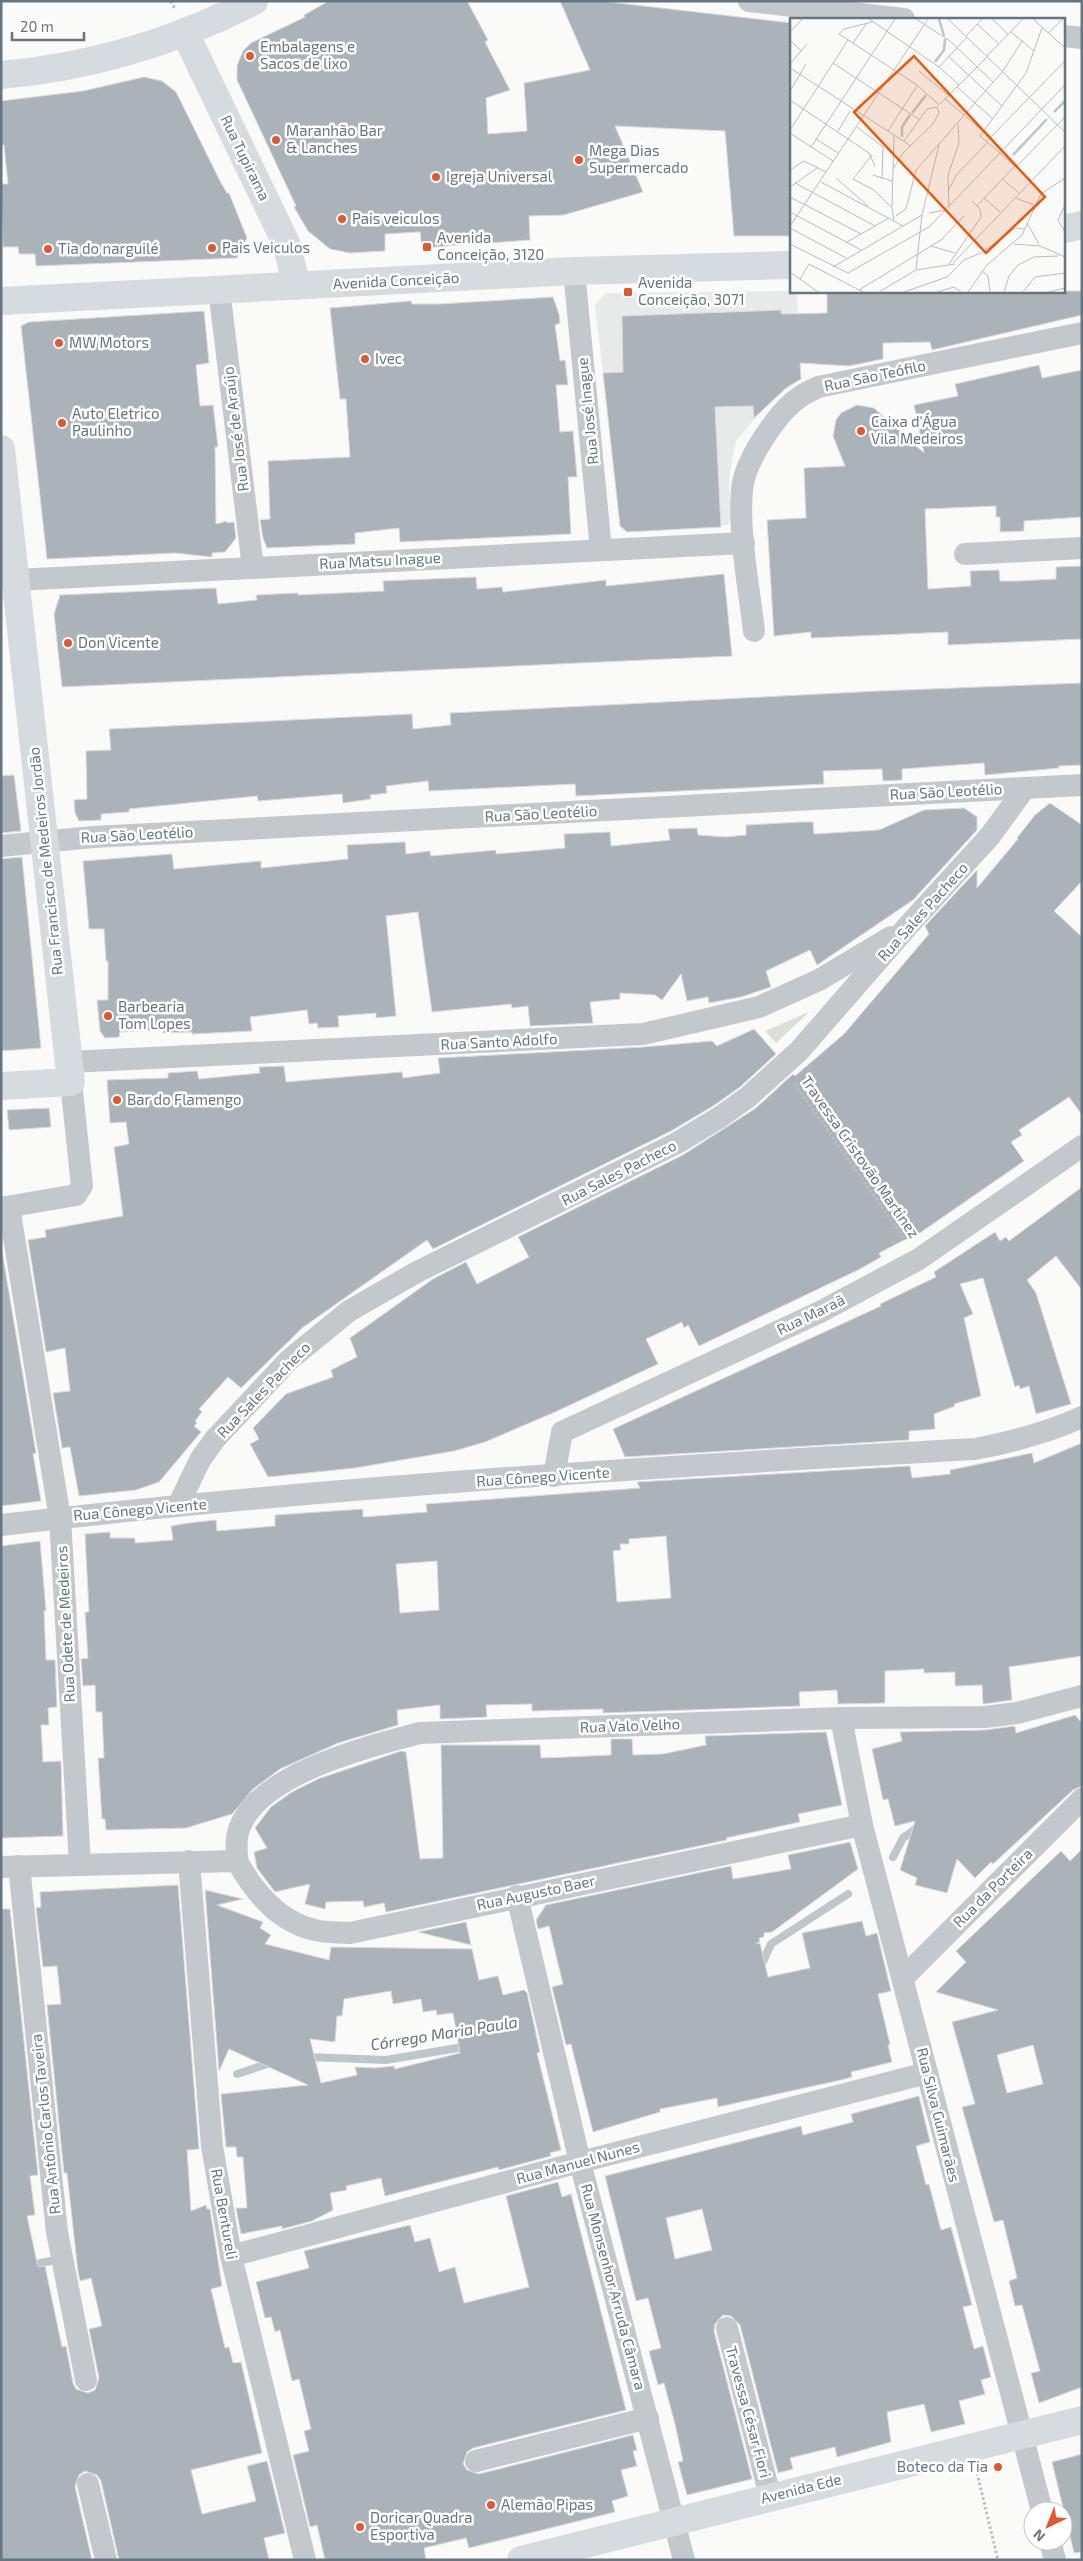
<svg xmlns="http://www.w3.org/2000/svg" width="1083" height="2561" viewBox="0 0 1083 2561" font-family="'Exo 2',sans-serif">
	<rect width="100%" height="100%" fill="#fafaf8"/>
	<path fill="#e8e9e9" d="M797 291 801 379 779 394 757 416 736 441 729 476 731 517 728 525 627 532 621 526 595 305 606 293Z"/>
	<path fill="#dadfd7" d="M809 1012 776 1043 765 1031Z"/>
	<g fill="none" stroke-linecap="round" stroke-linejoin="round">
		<g stroke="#bbc7cb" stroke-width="8">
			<path d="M893 1857 903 1838 918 1827"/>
			<path d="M760 1968 771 1944 848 1894"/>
			<path d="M307 2057 386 2060 469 2046"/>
			<path d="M237 2074 273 2062"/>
			<path d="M28 2266 55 2260"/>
		</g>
	</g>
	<g fill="#aab3b9" stroke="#dcdcda" fill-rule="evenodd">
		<path d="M329 1H467L488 40 485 42 510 90 486 98 488 134 527 131 524 83 590 70 560 1H600L792 23V236H734L725 131 615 126 643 192 564 215 529 216 530 240 422 248 420 232 385 234V251L350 253 330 249 308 231 294 207 296 206 237 80V66L243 51 251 43 305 17 304 15Z"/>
		<path d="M144 77 162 81 176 92 221 183 227 193H229L247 238 237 258 36 266 35 254H19L18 247H3L1 184H8L4 145H1V101L83 91Z"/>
		<path d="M827 291H1082V315L932 350 930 342 883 343V359L849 366 800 363 801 379 786 388 754 418 753 406 715 407 721 527 627 532 620 526 603 373 623 372 622 316 781 310V314L827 313Z"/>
		<path d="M553 297 559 314 560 323 555 325 560 361 565 360 568 385H556L560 432 573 431 577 477H568L571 534 400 542 399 528 355 533V544L267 548 263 538 260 520 270 519 268 461 350 457 346 399H340L330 308 411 301 412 304H439Z"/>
		<path d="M204 311 209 363 196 365 200 406 213 405 218 447H215L216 524 227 521V523L234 522 236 538 225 552 212 553V557L175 553 47 559 21 326 29 322Z"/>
		<path d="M1039 365 1042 378 1082 370V517L1024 521V531L1000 532V517H996V506L925 509 928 589 971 586 970 571 999 570 1000 581H1019L1056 579V567L1082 566V639L948 645V632L811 638V632L774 636 767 520 806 518 804 468 845 466 833 436 836 420 841 413 857 405 874 408 924 453 914 405 958 396 955 384Z"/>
		<path d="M724 574 732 656 62 687 54 614 60 595 216 588 218 604 257 600 256 595 298 593V595L384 591 383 581 476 577 477 589 502 587 503 592 606 580V586Z"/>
		<path d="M1082 683V765L1059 766V768L985 775 984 763 902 769V780L883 781 882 769 823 771 824 784 576 796 575 784 429 791 428 781 386 786 387 793 370 795 371 799 343 803 342 794 258 801 257 796 129 809V812L101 814V820L79 821 75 813 74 800 87 799 86 751 111 750 109 729 412 714 413 729 451 725 450 713 879 691Z"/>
		<path d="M14 775 21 831 1 833V776Z"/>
		<path d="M1050 803 1082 825V881L1054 911 1082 937V1115L1069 1097 1019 1130 1022 1135 1011 1142 1024 1161 911 1239 910 1237 879 1253 881 1257 860 1269 699 1346 688 1325 684 1328 682 1322 646 1339 658 1364 555 1412 485 1442 454 1451 355 1468 268 1477 250 1444 259 1439 253 1428 286 1394 333 1377 331 1370 357 1357 350 1338 433 1279 466 1262 477 1284 529 1257 518 1237 683 1155 756 1108 793 1074 795 1076 844 1034 929 934 925 926 977 870V888L1018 839 1017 838 1035 815Z"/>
		<path d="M964 808 977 817V830L913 900 817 965 810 950 766 971 771 987 741 997 709 1003 708 997 687 1001 681 974 662 1000 655 995 620 993V999L590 1002 593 1023 530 1026 528 1006 512 1008 511 1004 432 1012 418 912 386 916 396 1016 376 1018V1013L338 1016 339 1027 318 1028 317 1023 309 1024 307 1010 250 1017 252 1031 192 1034V1032L163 1033 162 1030 120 1032 119 1037 105 1038 100 1031 97 1000H108V961H106L104 929H89L83 861 172 854 174 869 261 861V868L348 859 347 845 405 842 406 854 430 851 431 856 496 850V854L565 848 564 834 610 832 611 846 670 840 668 829 697 828 698 835 725 837 746 835V825L801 822H813L814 834 879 830 924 810Z"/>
		<path d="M22 857 41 1048 1 1051V859Z"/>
		<path d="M754 1029 776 1054 740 1087 713 1106 671 1131 433 1249 427 1240 302 1328 241 1388 228 1377 199 1409 202 1412 195 1421 197 1423 194 1426 201 1432 159 1482 136 1490 79 1496 70 1447 62 1448 53 1393 70 1391 65 1348 46 1352 28 1240 46 1237 45 1230 123 1216 114 1147 129 1144 126 1122 110 1123 107 1080 168 1078V1073L197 1071 199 1079 260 1073 259 1067 284 1066 286 1082 402 1072 403 1078 440 1073 438 1058 644 1047 712 1041 717 1046Z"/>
		<path d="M49 1108 51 1127 9 1130 7 1110Z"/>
		<path d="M1082 1187V1290L1056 1256 1027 1280 1036 1293 1071 1404 1036 1414 1029 1386 1020 1389 1019 1385 1015 1387 983 1278 960 1284 973 1314 964 1318 981 1396 954 1404 955 1406 934 1414 935 1429 909 1431V1440L625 1457 613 1429 881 1306 880 1304 936 1277 934 1272 995 1232 1000 1241 1006 1237 1009 1241Z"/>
		<path d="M1 1245 36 1453 33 1454 41 1501 1 1506Z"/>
		<path d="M1082 1443V1656L1009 1667 1012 1700 983 1704 982 1685 955 1686V1672L924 1673V1669L885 1671V1703L838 1704 837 1690 799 1692 800 1706 603 1713V1709L532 1711V1704L486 1705 487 1717 440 1719V1705L397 1710 398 1725 338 1743 280 1769 253 1789 232 1814 186 1828 106 1830 105 1819H102L98 1758H104L102 1712H96L95 1685 83 1686 81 1659 88 1658 85 1612H89L85 1534 110 1532V1538H135V1543L173 1540 171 1526 188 1523 216 1520 217 1531 275 1526V1515L363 1509V1517L427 1512 426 1504 640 1488 637 1482 910 1466 912 1478 950 1474V1470L1032 1453 1034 1463ZM666 1536 671 1598 617 1602 613 1551 621 1550 620 1544H629V1539ZM437 1561 439 1610 400 1613 396 1564Z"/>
		<path d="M40 1541 46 1611H44L46 1660H55L57 1707 48 1708 49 1725H41L43 1762 61 1761 63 1836 1 1838V1546Z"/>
		<path d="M1075 1715 1082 1723V1786L1073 1790 993 1864 991 1862 975 1878 957 1859 947 1893 915 1885 917 1878 900 1870 915 1821 895 1826 888 1799 883 1800 872 1749 902 1741 900 1732 985 1730 1015 1726 1016 1733Z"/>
		<path d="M826 1732 842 1805 798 1814 800 1822 726 1838 727 1840 386 1912 384 1903 364 1907 363 1901 326 1902 325 1909 305 1904 310 1884 275 1892 257 1868 254 1852 267 1848 255 1828 271 1807 292 1792 318 1779 401 1751 406 1752 420 1859 443 1858 441 1745H540L541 1758 567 1757 611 1755V1739H632L633 1755 663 1754 706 1745 705 1736Z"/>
		<path d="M850 1842 858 1869 772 1932 764 1933V1937L759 1938 760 1941 756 1944 760 1943 768 1977 810 1968 802 1933 862 1921 866 1936 877 1933 891 1991 878 1994 890 2044 888 2045 892 2062 851 2072 852 2077 841 2080 718 2107 717 2098 660 2109V2112L593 2132 571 2044 566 2045 552 1987 563 1984 549 1926 538 1929 536 1920 546 1905 731 1866 733 1879 791 1869 788 1855Z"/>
		<path d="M1082 1849V2387L1039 2403 1031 2373 1040 2371 1022 2305 1015 2306 1009 2281 1017 2278 1003 2220 994 2222 962 2107 975 2104 952 2022 998 2010 936 1992 966 1962 956 1951 1061 1851 1070 1861ZM1033 2045 1043 2084 1007 2093 997 2055Z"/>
		<path d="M178 1885 199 2149 187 2150 191 2211 206 2205 207 2209H210L222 2286 211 2289 225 2348 229 2347 233 2363 241 2362 262 2453 191 2470 202 2514 256 2501 247 2466 267 2461 285 2533 264 2538 269 2560H119L101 2481 97 2475 85 2471 79 2475 75 2487 92 2560H1V1909H10L38 2175 30 2176 35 2215 27 2216 38 2267 45 2266 62 2347 66 2346 73 2383 76 2389 88 2393 95 2390 99 2378 89 2329 102 2326 91 2278 80 2281 78 2272 67 2173H64L47 2005 61 2004 57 1966 43 1967 36 1908 41 1907 40 1892Z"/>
		<path d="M205 1890 243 1899 217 1905 263 1922 260 1928 271 1935 265 1944 329 1960 331 1947 472 1949 479 1980 498 1976 503 1995 524 1990 527 1993 540 2052 537 2053 561 2150 550 2153 551 2156 499 2170 498 2167 385 2196 381 2178 346 2186 347 2190 330 2193 333 2210 312 2221 282 2229V2226L241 2234 236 2208H247L243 2157H237L236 2147H226L221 2094 308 2085 229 2049 219 2071ZM391 1991 393 2004 421 1999 423 2012 436 2010 437 2015 453 2013 460 2053 395 2069 394 2066 375 2068 355 2067 357 2075 321 2083 310 2039 335 2042 337 2016H342L344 1999Z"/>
		<path d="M466 1922 471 1945 418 1932Z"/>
		<path d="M919 2096 930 2142 916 2146 926 2185 929 2184 941 2230 951 2227 972 2305 963 2307 974 2349 983 2346 991 2377 981 2380 985 2394 959 2401 965 2424 931 2432 924 2404 887 2412 891 2442 837 2457 835 2447 790 2458 793 2469 778 2473 740 2325 731 2316 723 2315 715 2324 714 2331 752 2479 687 2495 678 2462 683 2461 675 2424 664 2383 658 2385 649 2351 661 2348 648 2298 636 2301 605 2176 801 2126 803 2135 853 2122 851 2114ZM702 2209 712 2250 675 2259 666 2218Z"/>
		<path d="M558 2182 562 2197 571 2194 626 2410 473 2448 467 2452 463 2464 467 2470 479 2474 633 2435 637 2450 633 2451 637 2466 621 2470 628 2496 612 2501 615 2512 469 2548 466 2538 424 2548 426 2560H325L317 2525 310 2527 293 2455 309 2451 304 2431 311 2429 299 2379 292 2381 280 2330 275 2332 271 2317 265 2318 256 2282 309 2268 304 2251 410 2225 415 2242 430 2238 439 2272 455 2267 464 2303 529 2287 506 2196Z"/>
		<path d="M1082 2454V2552L1074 2553 1052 2462Z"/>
	</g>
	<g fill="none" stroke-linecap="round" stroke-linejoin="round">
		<g stroke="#bbbfc2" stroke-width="3" stroke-dasharray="2.5 2.5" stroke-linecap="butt">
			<path d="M171 1 175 9"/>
			<path d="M795 1084 905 1240"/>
			<path d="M977 2473 998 2560"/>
		</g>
		<g stroke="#c3c8cc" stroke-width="22">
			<path d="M749 1 904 19"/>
			<path d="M1064 36 1082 38"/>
			<path d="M574 271 601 550"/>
			<path d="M219 289 253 568"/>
			<path d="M965 554 1082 548"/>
			<path d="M16 580 744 543"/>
			<path d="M754 631C749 587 738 533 742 490 744 462 777 412 801 396 807 392 813 390 818 387L1082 333"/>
			<path d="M1 846 93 837 1082 785"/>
			<path d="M69 1062 643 1034 759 1007 819 980 891 937"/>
			<path d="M9 1207 60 1518 80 1864"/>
			<path d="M1 1208 76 1195 82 1186 71 1082"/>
			<path d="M554 1476 562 1432 820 1312 919 1259 1082 1146"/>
			<path d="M178 1506 200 1460 215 1439 289 1360 349 1311 417 1272 677 1143 720 1117 748 1097 799 1051 907 927 990 836 1025 788"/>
			<path d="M1 1525C324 1487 650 1467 975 1449 1012 1442 1047 1433 1082 1417"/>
			<path d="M841 1718 862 1825 1042 2511"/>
			<path d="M189 1861 212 2146 231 2256 305 2560"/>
			<path d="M237 1861C237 1853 236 1845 237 1838 246 1776 370 1746 420 1733L841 1718 985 1717 1017 1713 1082 1696"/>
			<path d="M237 1861C254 1892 279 1922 315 1930 326 1933 339 1932 350 1933L862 1825"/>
			<path d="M19 1866 57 2232 86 2380"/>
			<path d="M1 1867 237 1861"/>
			<path d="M517 1896 580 2162 684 2560"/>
			<path d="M903 1978 1082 1799"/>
			<path d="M231 2256 580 2162 927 2073"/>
			<path d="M727 2328 770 2496"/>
			<path d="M476 2461 648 2418"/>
			<path d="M88 2484 106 2560"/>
			<path d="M1050 2541 1055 2560"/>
		</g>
		<g stroke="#d6dbdf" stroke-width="28">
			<path d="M185 33 286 243 297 286"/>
			<path d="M1 75C90 67 175 42 254 1"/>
			<path d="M1064 229 1082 225"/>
			<path d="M1 301 574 271 792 265"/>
			<path d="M1 449 71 1082 1 1086"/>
			<path d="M521 2560 1082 2420"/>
		</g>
	</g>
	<g fill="#e4572e" stroke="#fff" stroke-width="2">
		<circle cx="250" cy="56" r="5"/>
		<circle cx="276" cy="140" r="5"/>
		<circle cx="579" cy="160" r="5"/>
		<circle cx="436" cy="177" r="5"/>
		<circle cx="342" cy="219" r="5"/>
		<rect x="422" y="242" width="10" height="10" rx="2.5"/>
		<circle cx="212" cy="248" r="5"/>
		<circle cx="48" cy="249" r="5"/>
		<rect x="623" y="287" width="10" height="10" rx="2.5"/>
		<circle cx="59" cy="343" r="5"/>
		<circle cx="365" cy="359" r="5"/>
		<circle cx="62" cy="423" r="5"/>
		<circle cx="861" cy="431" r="5"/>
		<circle cx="68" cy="643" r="5"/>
		<circle cx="108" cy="1016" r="5"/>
		<circle cx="117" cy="1100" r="5"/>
		<circle cx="998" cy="2467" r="5"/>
		<circle cx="491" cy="2505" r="5"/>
		<circle cx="360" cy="2527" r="5"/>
	</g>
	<g text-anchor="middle" stroke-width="5" stroke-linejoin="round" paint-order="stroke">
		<g font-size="15" fill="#657683" stroke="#fff" text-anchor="start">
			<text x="260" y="52">Embalagens e<tspan x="260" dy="17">Sacos de lixo</tspan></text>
			<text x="286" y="136">Maranhão Bar<tspan x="286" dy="17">&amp; Lanches</tspan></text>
			<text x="589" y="156">Mega Dias<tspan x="589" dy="17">Supermercado</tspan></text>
			<text x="446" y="182">Igreja Universal</text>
			<text x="352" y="224">Pais veiculos</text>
			<text x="437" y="243">Avenida<tspan x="437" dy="17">Conceição, 3120</tspan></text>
			<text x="222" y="253">Pais Veiculos</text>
			<text x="58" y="254">Tia do narguilé</text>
			<text x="638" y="288">Avenida<tspan x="638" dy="17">Conceição, 3071</tspan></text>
			<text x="69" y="348">MW Motors</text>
			<text x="375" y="364">Ivec</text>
			<text x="72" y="419">Auto Eletrico<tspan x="72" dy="17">Paulinho</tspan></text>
			<text x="871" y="427">Caixa d'Água<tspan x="871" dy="17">Vila Medeiros</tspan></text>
			<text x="78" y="648">Don Vicente</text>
			<text x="118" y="1012">Barbearia<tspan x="118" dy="17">Tom Lopes</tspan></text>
			<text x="127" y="1105">Bar do Flamengo</text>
			<text x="988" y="2472" text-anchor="end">Boteco da Tia</text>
			<text x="501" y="2510">Alemão Pipas</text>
			<text x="370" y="2523">Doricar Quadra<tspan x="370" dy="17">Esportiva</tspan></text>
		</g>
		<g font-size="15" fill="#657683" stroke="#fff">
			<text transform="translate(245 158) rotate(64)" y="5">Rua Tupirama</text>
			<text transform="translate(396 281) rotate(-3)" y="5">Avenida Conceição</text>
			<text transform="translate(875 376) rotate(-12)" y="5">Rua São Teófilo</text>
			<text transform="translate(588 411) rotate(-96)" y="5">Rua José Inague</text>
			<text transform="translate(236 429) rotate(-97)" y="5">Rua José de Araújo</text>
			<text transform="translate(380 561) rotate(-3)" y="5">Rua Matsu Inague</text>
			<text transform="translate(946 792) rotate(-3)" y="5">Rua São Leotélio</text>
			<text transform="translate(541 814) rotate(-3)" y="5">Rua São Leotélio</text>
			<text transform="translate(137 835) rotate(-3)" y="5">Rua São Leotélio</text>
			<text transform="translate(46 861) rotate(-96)" y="5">Rua Francisco de Medeiros Jordão</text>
			<text transform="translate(923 912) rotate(-48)" y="5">Rua Sales Pacheco</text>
			<text transform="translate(499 1042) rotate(-3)" y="5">Rua Santo Adolfo</text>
			<text transform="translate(860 1157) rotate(55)" y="5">Travessa Cristovão Martinez</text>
			<text transform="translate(619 1173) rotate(-27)" y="5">Rua Sales Pacheco</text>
			<text transform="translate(811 1315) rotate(-26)" y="5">Rua Maraã</text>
			<text transform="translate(264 1390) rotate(-46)" y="5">Rua Sales Pacheco</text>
			<text transform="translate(543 1477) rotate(-4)" y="5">Rua Cônego Vicente</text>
			<text transform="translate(140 1510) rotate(-5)" y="5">Rua Cônego Vicente</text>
			<text transform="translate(66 1624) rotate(-93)" y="5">Rua Odete de Medeiros</text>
			<text transform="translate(630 1726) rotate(-2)" y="5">Rua Valo Velho</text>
			<text transform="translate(993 1888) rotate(-45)" y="5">Rua da Porteira</text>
			<text transform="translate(536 1893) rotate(-12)" y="5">Rua Augusto Baer</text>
			<text transform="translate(938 2115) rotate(76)" y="5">Rua Silva Guimarães</text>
			<text transform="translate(46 2124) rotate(-96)" y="5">Rua Antônio Carlos Taveira</text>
			<text transform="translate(578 2163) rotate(-15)" y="5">Rua Manuel Nunes</text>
			<text transform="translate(224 2214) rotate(80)" y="5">Rua Bentureli</text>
			<text transform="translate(613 2287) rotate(75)" y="5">Rua Monsenhor Arruda Câmara</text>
			<text transform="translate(748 2412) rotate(75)" y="5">Travessa César Fiori</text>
			<text transform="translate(801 2489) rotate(-14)" y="5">Avenida Ede</text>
		</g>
		<g font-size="16" font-style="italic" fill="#60757c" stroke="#fff">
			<text transform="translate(444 2033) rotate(-9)" y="6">Córrego Maria Paula</text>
		</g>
	</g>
	<g transform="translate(790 18)">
		<rect width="275" height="275" fill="#fafaf8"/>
		<path fill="none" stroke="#bbc7cb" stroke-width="2.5" d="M149 1 154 18M145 44 154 32 155 21M264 94 275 83M122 95 136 77M112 119V109L120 97M223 137 257 101"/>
		<path fill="none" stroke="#b5bdc2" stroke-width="1" d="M79 1 149 49 169 67M126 1 160 23 203 64M158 1 275 114M202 1 218 16M243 1 275 30M82 4 54 11 49 16 127 67 149 87M187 6 208 25M0 14 12 1M221 14 244 33M258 15 273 1M176 18 192 1M0 22 11 33M63 25 76 6M158 38 212 88M197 38 233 1M43 45 130 102M0 46 17 26M149 49 177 19M0 50 121 128M129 53 158 77M167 69 203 101M0 73 16 46M155 81 193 113M0 82 79 135 85 148M150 86 197 39M67 109 93 129 92 161M0 112 58 22M48 113 60 93M98 113 127 68M0 115 43 143M26 121 48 135M114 123 137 91 147 89M196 124 275 43M21 129 105 1M82 137 63 161 84 172 102 190 104 202M226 149 275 99M103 151 113 135 143 106 149 95 147 89M0 152 14 143 36 154M83 157 102 163M46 160 78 188M212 161 229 175M241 162 190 118 236 55 252 10M31 164 113 208M5 165 85 208M0 169 27 150M159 171 167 156 197 125M0 179 71 216M194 180 210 194M226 180 244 187M275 187 268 202 275 214M187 188 225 148M102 189 104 117M159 189 158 157 169 125 168 106M0 194 71 232M139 195 155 192M106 198 116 191 126 152 213 53 232 23M237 205 249 226M0 208 138 1M0 210 56 240M57 224 99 200M0 226 58 255 139 209 275 67M224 226 250 228 275 239M141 228 165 235M163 245 275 128M159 246 191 199 190 191 182 183M43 249 132 197M126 251 132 197 149 127M192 253 198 258 200 274M0 254 28 274M10 261 19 246 73 274M69 272 151 222 174 198M89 274 126 252 165 246M114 274 157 259 174 242 191 235 226 210 235 211M147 274 164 269 171 274M178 274 197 247 232 217 251 176 275 160M214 274 219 258 228 247 244 239 268 238M233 274 245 259 275 255M259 274 275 270"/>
		<path fill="#e8590c" fill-opacity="0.15" stroke="#e8590c" stroke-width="2.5" d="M124 38 255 179 196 235 64 94Z"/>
		<rect width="275" height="275" fill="none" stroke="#657683" stroke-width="2.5"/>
	</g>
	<rect width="1083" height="2561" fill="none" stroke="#657683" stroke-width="5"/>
	<g transform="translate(1048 2526) rotate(223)"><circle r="24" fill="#ffffff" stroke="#c1c8cd"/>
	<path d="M0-4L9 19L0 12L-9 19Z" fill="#e4572e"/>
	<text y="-8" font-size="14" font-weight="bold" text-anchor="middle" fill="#657683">N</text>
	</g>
	<path d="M12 32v8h72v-8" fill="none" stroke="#657683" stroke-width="2.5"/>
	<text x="20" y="32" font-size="15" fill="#657683" stroke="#ffffff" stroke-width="4" paint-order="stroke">20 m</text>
</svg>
